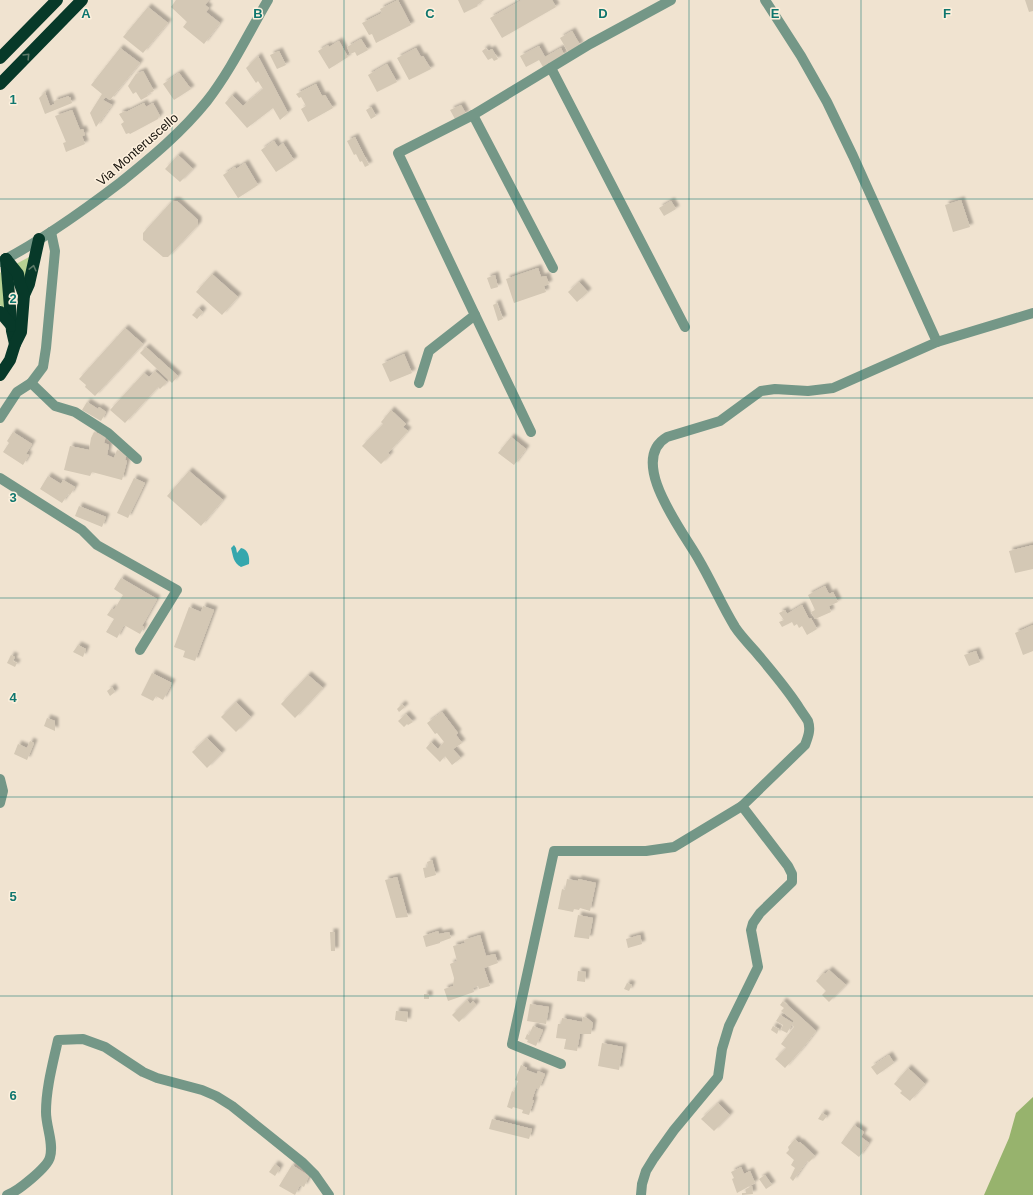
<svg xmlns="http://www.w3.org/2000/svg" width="1033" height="1195" viewBox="0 0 1033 1195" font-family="Helvetica,sans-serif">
	<defs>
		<filter id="shadow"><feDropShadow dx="3.5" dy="-3.5" stdDeviation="1" flood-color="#0004"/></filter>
	</defs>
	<rect width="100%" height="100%" fill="#f0e3d0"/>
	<g fill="#b7d193">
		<path d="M31 256 25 281 16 264Z"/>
		<path d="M1 272 6 310 0 305V273Z"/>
	</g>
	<path fill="#97b36d" d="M1033 1097V1195H984L1009 1138 1016 1113Z"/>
	<path fill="#35a7ad" d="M234 545 236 548 237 553 241 548C248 549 250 557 249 564L241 567C233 563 233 555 231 548Z"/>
	<g fill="#d4c8b5" filter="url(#shadow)">
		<path d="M176 0H209L205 5 209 8 206 12 220 23 204 44 183 27 187 22 171 7Z"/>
		<path d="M398 0 411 25 376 43 372 34 369 35 362 23 382 13 380 9Z"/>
		<path d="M458 0H484L477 5 478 6 464 13Z"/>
		<path d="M522 0H552L556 7 502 38 490 18Z"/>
		<path d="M1025 0H1033V11L1029 12Z"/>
		<path d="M148 7 168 23 143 53 123 37Z"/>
		<path d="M572 31 580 45 568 52 560 38Z"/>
		<path d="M361 39 368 50 357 56 355 52 350 54 347 47Z"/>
		<path d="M339 41 348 57 329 69 318 51 328 45 329 47Z"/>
		<path d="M539 46 545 57 561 48 564 55 543 67 539 60 526 67 520 56Z"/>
		<path d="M120 48 140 63 110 100 106 97 103 100 112 105 96 127 90 113 102 94 91 85Z"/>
		<path d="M416 48 421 57 423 56 431 69 409 80 397 58Z"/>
		<path d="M486 48 488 51 492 49 498 59 494 61 492 58 488 60 482 51Z"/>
		<path d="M279 51 286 65 277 69 270 55Z"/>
		<path d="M258 56 288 113 280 120 273 108 247 128 225 103 232 95 243 106 263 89 258 81 256 83 246 68Z"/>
		<path d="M387 64 397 82 377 92 368 75Z"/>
		<path d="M143 71 154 91 147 94 148 96 141 100 136 92 133 94 128 86 136 74Z"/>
		<path d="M179 73 191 89 174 100 163 84Z"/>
		<path d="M316 84 322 96 325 95 333 108 308 122 301 109 306 106 301 97 299 98 296 94Z"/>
		<path d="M45 92 50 106 54 104V101L69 96V98L70 97 72 103 45 114 39 98Z"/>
		<path d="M144 103 146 107 153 103 160 116 158 118V119L130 134 129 133 126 134 121 124 124 122 119 114 125 111 126 112Z"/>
		<path d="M461 105 466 114 455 119 450 110Z"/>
		<path d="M371 107 376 116 371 119 366 110Z"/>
		<path d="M72 110 80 130 83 129 85 135 82 136 85 144 66 152 63 143 66 142 55 116Z"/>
		<path d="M355 137 369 165 365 167 362 161 360 162 356 154 354 155 347 141Z"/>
		<path d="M274 141 278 147 283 143 294 160 276 172 261 150Z"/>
		<path d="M178 155 193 169 180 182 165 169Z"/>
		<path d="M245 163 258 185 238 198 223 175 235 167 236 169Z"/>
		<path d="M961 200 970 227 953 232 945 205Z"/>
		<path d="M172 201H177L198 220V225L168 257H163L143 240V233Z"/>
		<path d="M671 201 676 209 664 216 659 208Z"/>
		<path d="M538 268 541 277 546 276 549 284 544 286 546 292 514 303 506 279Z"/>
		<path d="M212 274 238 297 222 315 196 292Z"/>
		<path d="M495 275 498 287 491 289 487 278Z"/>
		<path d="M579 282 588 292 577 302 568 292Z"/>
		<path d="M497 303 503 319 498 321 493 305Z"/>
		<path d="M199 308 203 312 197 319 192 315Z"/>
		<path d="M125 328 143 344 95 396 85 387 86 385 79 379Z"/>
		<path d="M146 347 178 376 172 383 140 353Z"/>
		<path d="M404 354 412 373 390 382 382 364Z"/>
		<path d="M155 371 167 382 160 389 158 387 125 423 110 410 144 373 149 377Z"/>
		<path d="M87 402 98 409 99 407 106 412 101 421 82 410Z"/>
		<path d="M391 410 406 424 403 427 408 431 388 453 390 455 381 464 362 446 383 424 381 422Z"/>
		<path d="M13 432 32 444 26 454 29 455 23 465 3 452 9 443 7 441Z"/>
		<path d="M94 432 106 436 104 443 109 445 107 455 114 458 117 450 127 454 125 460 127 461 122 480 92 472 90 476 64 470 70 446 89 450 91 438Z"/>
		<path d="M511 437 526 449 514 465 498 453Z"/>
		<path d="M189 471 223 500 201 526 167 496Z"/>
		<path d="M48 476 61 484 63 480 75 487 70 495 68 494 62 503 40 489Z"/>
		<path d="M134 478 145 483 128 518 117 513Z"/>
		<path d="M79 506 106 517 102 527 75 516Z"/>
		<path d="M1033 545V569L1015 573 1009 551Z"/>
		<path d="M121 578 157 599 142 626 144 627 140 634 124 625 117 638 106 632 114 619 107 615 112 608 114 610 123 595 114 589Z"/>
		<path d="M825 586 829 594 833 592 838 602 829 606 831 612 815 619 811 612 815 610 808 595Z"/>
		<path d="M802 605 809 619 811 618 817 629 807 635 802 626 799 628 797 624 794 626 792 622 782 627 779 622 784 620 779 613 785 610 787 614Z"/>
		<path d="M203 606 214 610 195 661 183 657 185 651 174 647 189 607 201 612Z"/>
		<path d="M1033 625V651L1023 655 1015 633Z"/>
		<path d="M78 645 86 649 83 657 73 652Z"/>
		<path d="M976 651 980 662 969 666 964 655Z"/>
		<path d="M11 655 15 657 13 661 17 663 15 667 7 663Z"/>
		<path d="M152 673 172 683 163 700 156 696 153 701 141 695Z"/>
		<path d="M308 675 323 688 295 718 281 704Z"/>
		<path d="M112 687 115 692 110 696 107 691Z"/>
		<path d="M236 702 251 717 236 732 221 717Z"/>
		<path d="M402 704 405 707 399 712 397 709Z"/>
		<path d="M442 712 458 733 456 735 462 743 453 749 461 758 452 765 445 756 440 762 426 748 431 742 438 749 444 742 437 733 435 734 427 723Z"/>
		<path d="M406 714 413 722 408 725 407 724 404 727 398 721Z"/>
		<path d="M47 718 55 721V731L44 726Z"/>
		<path d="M207 738 222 753 207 768 192 752Z"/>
		<path d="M30 741 34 743 27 760 14 754 18 744 27 748Z"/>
		<path d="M432 860 436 875 425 878 423 868 428 867 427 862Z"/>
		<path d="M397 877 408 917 396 918 385 880Z"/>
		<path d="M567 879 578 881V879L596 883 590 911 580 908 579 910 574 909 573 912 558 909 562 889 565 890Z"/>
		<path d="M578 915 593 918 589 939 574 937Z"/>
		<path d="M438 931 439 934 449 932 451 938 440 942V943L426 947 423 936Z"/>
		<path d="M330 932H335V951H331Z"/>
		<path d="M480 935 486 956 495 954 498 963 484 968 490 986 479 989 478 986 473 988 474 992 448 1001 444 989 453 986 454 978 450 964 457 961 453 946 465 943 464 940Z"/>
		<path d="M640 935 642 944 628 948 626 939Z"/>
		<path d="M829 970 846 985 829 1002 822 995 826 991 816 981 823 973 825 974Z"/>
		<path d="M578 971 586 972 585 982 577 981Z"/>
		<path d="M627 983 632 985 629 991 624 989Z"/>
		<rect x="424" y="994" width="5" height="5"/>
		<path d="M467 1000 470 1004 473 1001 476 1005 459 1022 452 1015Z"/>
		<path d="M783 1001 816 1031 802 1049 785 1068 775 1059 786 1048 781 1044 794 1027 792 1024 787 1033 781 1030 783 1025 776 1021 780 1015 793 1023 794 1021 781 1011 784 1008 780 1005Z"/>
		<path d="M530 1004 549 1007 546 1024 527 1021Z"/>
		<path d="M396 1011 408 1012 407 1022 395 1020Z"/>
		<path d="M583 1017 587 1018 593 1023 591 1034H580L577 1051 564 1049 566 1039 556 1038 558 1024H561L562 1018 582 1022Z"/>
		<path d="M533 1026 543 1030 536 1046 527 1042 528 1040 525 1039 527 1034 529 1035Z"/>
		<path d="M773 1026 779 1029 777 1034 771 1030Z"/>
		<path d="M602 1043 623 1047 619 1070 598 1066Z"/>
		<path d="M889 1055 894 1063 877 1075 871 1067Z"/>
		<path d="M521 1065 527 1068 526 1070 537 1074 538 1071 545 1074 539 1089 536 1088 532 1100H534L529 1115 522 1113 523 1110 513 1107 512 1109 507 1107 512 1091 514 1092 518 1081 515 1080Z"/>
		<path d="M908 1068 925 1084 910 1101 900 1093 902 1091 894 1084Z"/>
		<path d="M718 1103 730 1115 714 1131 701 1119Z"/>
		<path d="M822 1113 827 1116 823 1121 818 1119Z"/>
		<path d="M492 1119 532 1129 529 1139 489 1129Z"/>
		<path d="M854 1125 864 1132 861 1137 869 1143 859 1157 841 1143Z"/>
		<path d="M795 1139 799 1143 800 1142 815 1156 809 1162 807 1161 793 1181 790 1178 795 1168 791 1165 794 1160 786 1153 789 1150 788 1147Z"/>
		<path d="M275 1164 280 1168 275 1176 269 1172Z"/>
		<path d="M292 1165 309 1176 304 1187 300 1185 295 1195 279 1186Z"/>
		<path d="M741 1167 744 1174 750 1171 755 1183 737 1193 732 1179 734 1178 731 1172Z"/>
		<path d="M765 1175 772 1185 766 1189 759 1179Z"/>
		<path d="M752 1186 753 1194 742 1195V1193H746V1189Z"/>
	</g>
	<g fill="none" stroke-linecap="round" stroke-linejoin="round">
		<g stroke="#749787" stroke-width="10">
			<path d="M765 0 801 56 827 102 853 156 937 342"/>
			<path d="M551 68 685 327"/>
			<path d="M473 115 553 268"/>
			<path d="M0 262C43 240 83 211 121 182 152 157 182 132 207 101 231 70 248 34 268 0"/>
			<path d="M475 315 531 432"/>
			<path d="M31 383 55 406 75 412 108 433 137 459"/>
			<path d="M419 383 429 351 475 315 398 153 473 115 590 44 671 0"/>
			<path d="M0 418 17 392 31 383 43 367 46 348 55 251 51 232"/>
			<path d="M0 478 82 530 97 545 177 590 140 650"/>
			<path d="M0 779 3 791 0 803"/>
			<path d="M561 1064 512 1044 554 851H646L674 847 742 806 805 745C808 737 811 730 808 721 805 716 801 711 798 706 785 686 770 669 755 651 748 643 741 636 735 627 722 606 712 582 699 560 685 534 626 461 667 437L720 421 761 391 775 389 808 391 833 388 937 342 1033 313"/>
			<path d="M7 1195C17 1192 48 1167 50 1157 54 1143 46 1127 46 1112 46 1088 53 1063 58 1040L83 1039 105 1047 143 1072 157 1078 202 1090 216 1096 232 1106 303 1163 315 1175 329 1195"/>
			<path d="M641 1195 642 1184 646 1171 654 1158 674 1130 718 1077 722 1049 729 1026 758 967 751 930 753 923 760 913 792 882V874L788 866 742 806"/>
		</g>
		<g stroke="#073929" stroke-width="12">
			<path d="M0 58 57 0"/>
			<path d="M0 84 82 0"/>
			<path d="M6 259 12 331 15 344"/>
			<path d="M24 295 29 284 39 239"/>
			<path d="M0 312 12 326"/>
			<path d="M0 375 10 360 15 344 21 332 24 295 20 284 18 274 6 259"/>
		</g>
	</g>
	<defs><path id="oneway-chevron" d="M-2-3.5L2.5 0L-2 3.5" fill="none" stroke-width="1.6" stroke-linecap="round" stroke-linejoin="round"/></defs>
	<g stroke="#5d7968">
		<use href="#oneway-chevron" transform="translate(27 56) rotate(-46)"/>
		<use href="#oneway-chevron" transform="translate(33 268) rotate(-76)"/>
	</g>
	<path fill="none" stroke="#0f766e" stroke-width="1" stroke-opacity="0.55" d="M172 0V1195M344 0V1195M516 0V1195M689 0V1195M861 0V1195M0 199H1033M0 398H1033M0 598H1033M0 797H1033M0 996H1033"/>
	<g text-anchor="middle" stroke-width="3" stroke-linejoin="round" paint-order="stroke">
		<g font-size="13" fill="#18140d" stroke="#fdf0dd">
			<text transform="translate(137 149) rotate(-41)" y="5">Via Monteruscello</text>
		</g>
	</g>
	<g font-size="13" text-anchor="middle" font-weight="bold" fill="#0f766e" stroke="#fdf0dd" stroke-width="3" stroke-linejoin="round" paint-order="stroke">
		<text x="86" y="18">A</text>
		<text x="258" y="18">B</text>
		<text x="430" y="18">C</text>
		<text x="603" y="18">D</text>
		<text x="775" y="18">E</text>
		<text x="947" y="18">F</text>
		<text x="13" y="104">1</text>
		<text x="13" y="303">2</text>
		<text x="13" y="502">3</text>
		<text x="13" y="702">4</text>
		<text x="13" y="901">5</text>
		<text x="13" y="1100">6</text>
	</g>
</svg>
